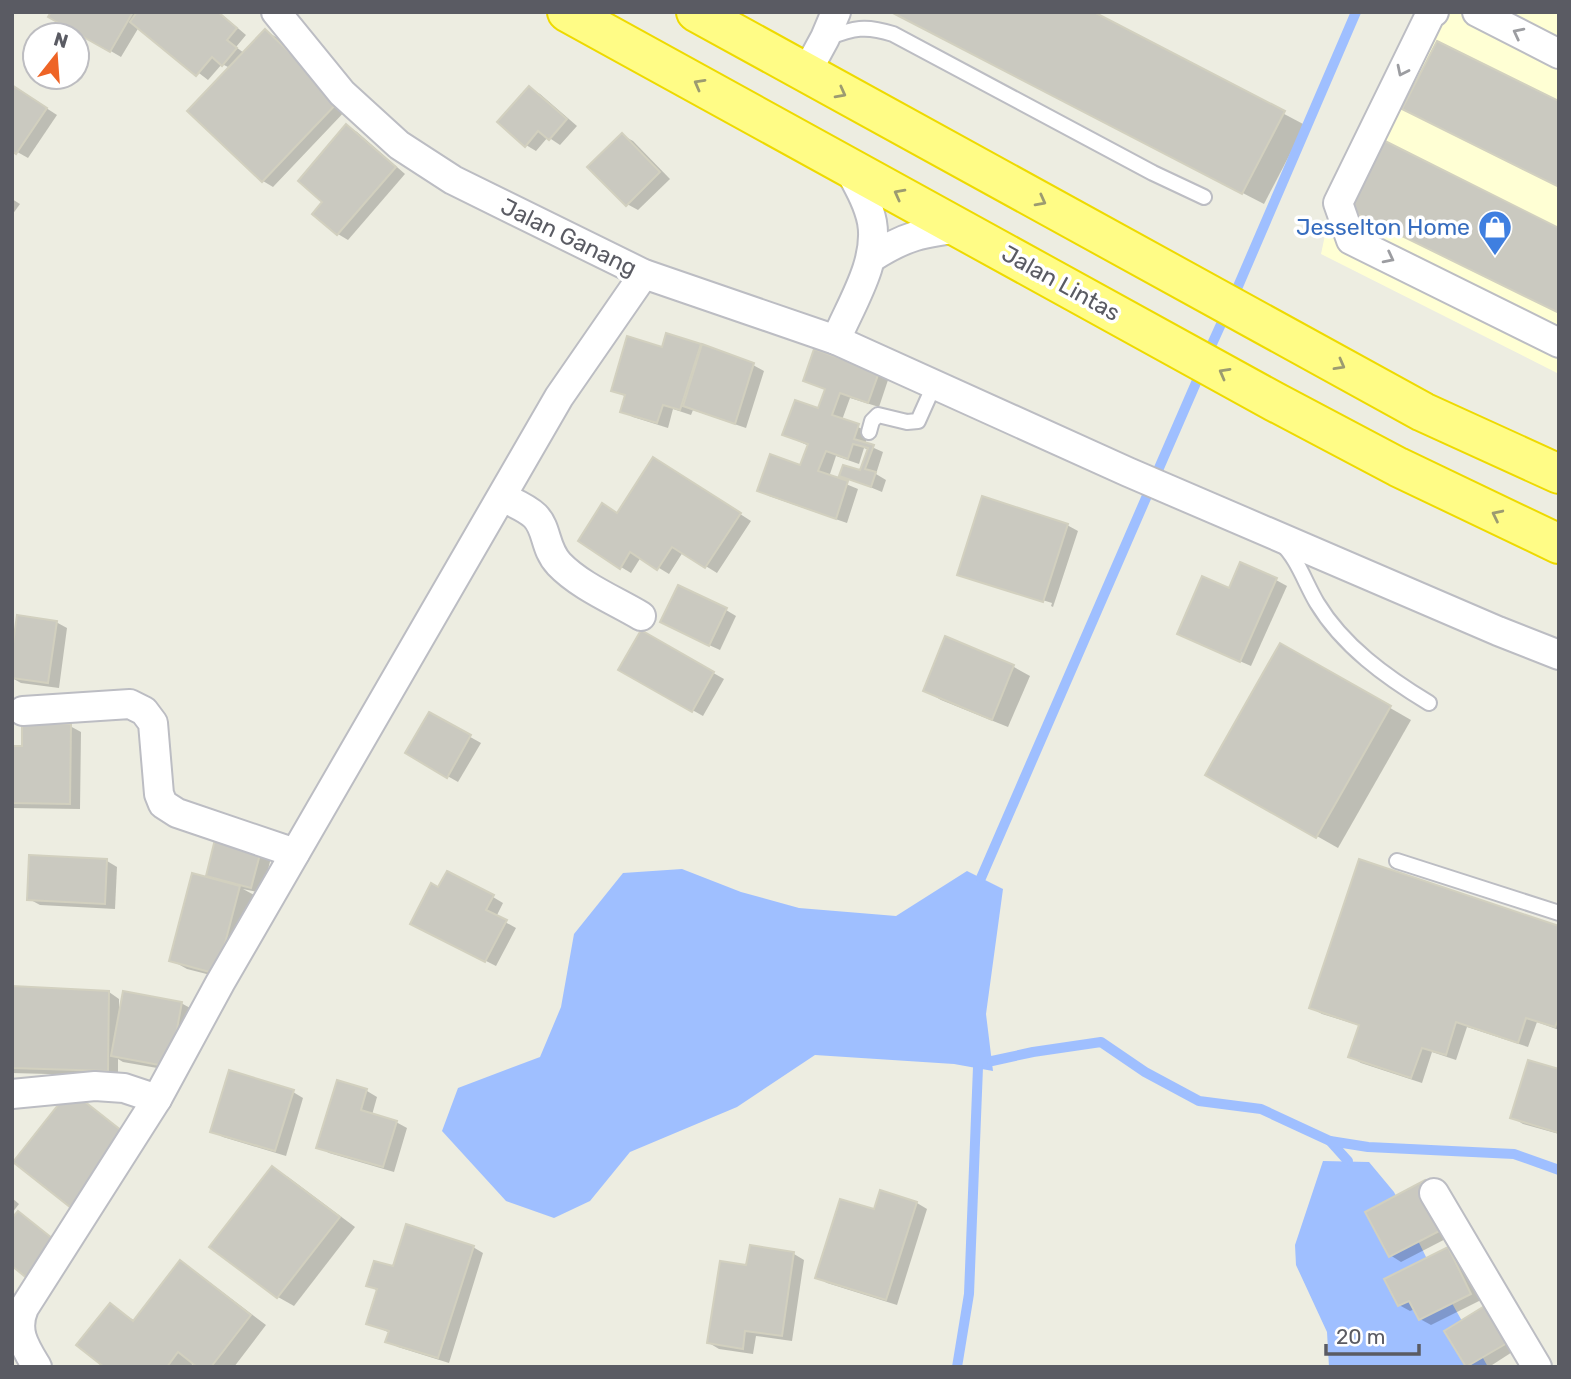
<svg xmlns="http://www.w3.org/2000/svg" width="1571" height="1379" viewBox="0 0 1571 1379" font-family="Rubik,sans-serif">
	<rect width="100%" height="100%" fill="#edede1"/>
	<path fill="#ffffd4" d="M1427 12H1559V374L1321 254 1334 193Z"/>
	<g fill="#9fbfff">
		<path d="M682 869 741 892 799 908 896 916 967 871 1003 889 986 1014 993 1071 954 1064 815 1055 737 1107 630 1152 590 1201 554 1218 506 1201 442 1131 458 1088 540 1057 561 1007 574 934 623 873Z"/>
		<path d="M1323 1161 1369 1162 1394 1192 1427 1259 1488 1367H1329L1327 1332 1296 1265 1295 1245Z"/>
	</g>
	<g fill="#0003">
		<path d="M53 12H219L246 35 236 47 244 53 265 31 276 37 349 107 273 187 263 181 189 111 230 68 222 64 208 80 139 27 121 57 51 16Z"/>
		<path d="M1090 12 1305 125 1264 204 914 23Z"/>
		<path d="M12 86 57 115 28 158 12 149Z"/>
		<path d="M529 88 540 94 577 126 560 145 548 137 536 151 526 145Z"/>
		<path d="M347 126 357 132 405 174 348 240 338 234 324 202Z"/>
		<path d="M622 135 633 141 670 179 638 210 627 204Z"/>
		<path d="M12 199 20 204 12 215Z"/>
		<path d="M667 336 753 365 764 371 746 428 693 410 691 415 673 409 668 428 633 417 623 411 627 397 613 390 663 349Z"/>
		<path d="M878 374 888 380 879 407 850 398 842 420 869 432 865 444 883 452 876 474 886 480 882 492 841 475 861 473 869 450 864 448 859 464 836 456 829 477 858 489 847 523 769 496 759 490 802 467 809 446 785 435 819 410 827 390 805 380Z"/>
		<path d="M664 465 751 521 717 573 683 552 669 574 641 557 631 573 621 567 618 515Z"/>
		<path d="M1067 525 1078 531 1053 607 1051 606 1052 603 968 577V579L959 574Z"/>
		<path d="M1276 580 1287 586 1251 666 1189 639 1230 590Z"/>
		<path d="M726 610 736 616 720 650 672 628Z"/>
		<path d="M56 622 67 628 59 688 21 683 12 678 15 640H13L12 642V629L17 632Z"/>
		<path d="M641 632 724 679 703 716 621 670Z"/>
		<path d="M946 639 1014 667 1030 676 1008 727 941 700 925 690Z"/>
		<path d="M1281 645 1411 720 1338 848 1207 774Z"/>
		<path d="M429 714 481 743 458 782 407 753Z"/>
		<path d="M70 726 81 732 80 809 12 808V748H23Z"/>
		<path d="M273 850 262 893 243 889 256 896 234 981 187 969 171 960 215 880 208 875Z"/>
		<path d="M107 861 117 867 115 909 40 905 29 899Z"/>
		<path d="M439 889 493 897 503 903 496 917 516 928 496 966 423 929Z"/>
		<path d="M1559 928V1030L1537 1022 1528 1047 1467 1027 1456 1060 1432 1052 1422 1083 1361 1063 1350 1057 1361 1026 1322 1014 1311 1008Z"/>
		<path d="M12 988 109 992 119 999V1009H121L181 1003 192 1009 180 1072 123 1062 118 1059V1076L12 1073Z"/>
		<path d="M1559 1071V1134L1523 1124 1512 1117Z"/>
		<path d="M338 1082 367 1091 377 1097 372 1115 396 1122 407 1128 394 1172 329 1153 319 1147Z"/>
		<path d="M293 1092 303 1098 286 1156 223 1137 213 1131Z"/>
		<path d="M272 1168 288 1177 355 1227 294 1306 278 1297 212 1247Z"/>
		<path d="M12 1198 19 1204 12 1213Z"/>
		<path d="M917 1203 927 1209 897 1305 827 1283 817 1277 875 1211Z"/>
		<path d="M1367 1212 1459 1232 1401 1262 1390 1255Z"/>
		<path d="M473 1247 483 1253 449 1363 398 1347 387 1341 390 1333 368 1323 378 1291 368 1285 394 1269Z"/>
		<path d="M1448 1249 1458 1255 1481 1300 1431 1325 1420 1319 1415 1309 1410 1311 1399 1305Z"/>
		<path d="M794 1254 804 1260 792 1341 756 1336 753 1354 719 1349 709 1343 748 1267Z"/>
		<path d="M180 1262 196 1272 266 1325 234 1367H200L194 1362 190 1367H107L110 1305 135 1321Z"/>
		<path d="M1446 1331 1523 1345 1489 1367H1468Z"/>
	</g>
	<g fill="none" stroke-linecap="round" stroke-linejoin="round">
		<g stroke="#9fbfff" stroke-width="10">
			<path d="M1233 298 1356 12"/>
			<path d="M1207 355 1227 311"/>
			<path d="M981 878 1202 369"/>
			<path d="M992 1061 1033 1052 1101 1042 1145 1072 1199 1101 1261 1109 1330 1141 1348 1161"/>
			<path d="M1330 1141 1368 1147 1514 1154 1559 1170"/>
			<path d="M957 1367 969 1294 978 1067"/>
		</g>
	</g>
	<g fill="#cac9c0" stroke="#d2d0bf" stroke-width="2">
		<path d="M51 12H133L110 52 48 17Z"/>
		<path d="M137 12H218L237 28 227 40 237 48 222 66 212 57 196 76 130 22Z"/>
		<path d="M891 12H1094L1285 111 1242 194Z"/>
		<path d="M265 29 340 100 262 182 187 111Z"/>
		<path d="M1437 41 1559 101V187L1402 109Z"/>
		<path d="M12 85 47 108 16 154 12 151Z"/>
		<path d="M529 86 567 119 549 140 538 131 525 147 497 122Z"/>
		<path d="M346 124 396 167 337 235 312 214 322 202 298 181Z"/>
		<path d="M622 133 660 172 626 206 587 167Z"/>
		<path d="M1383 140 1559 228V313L1349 210Z"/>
		<path d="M666 333 701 344 680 410 663 405 657 423 620 412 625 395 611 391 627 336 662 347Z"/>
		<path d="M702 344 754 363 735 424 683 406Z"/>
		<path d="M814 349 879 372 868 403 840 393 832 415 859 424 854 439 874 445 865 469 876 472 871 487 839 476 843 465 860 470 868 448 853 444 848 459 826 451 818 471 848 481 836 519 757 491 770 454 800 465 808 444 782 435 795 400 818 408 825 389 803 381Z"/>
		<path d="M653 457 741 513 705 568 672 547 657 570 630 552 620 569 578 541 602 503 617 513Z"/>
		<path d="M982 496 1068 524 1043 602 957 575Z"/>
		<path d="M1240 562 1277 578 1240 662 1177 634 1202 576 1229 588Z"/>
		<path d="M678 585 727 608 709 646 660 622Z"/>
		<path d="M17 615 57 621 48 683 12 678V651Z"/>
		<path d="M641 630 714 672 692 712 618 670Z"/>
		<path d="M945 636 1014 665 992 720 923 691Z"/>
		<path d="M1280 643 1391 706 1316 838 1205 775Z"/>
		<path d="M429 712 471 735 447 778 405 753Z"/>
		<path d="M22 724H71L70 804 12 803V746H22Z"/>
		<path d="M217 831 263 843 251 888 206 876Z"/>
		<path d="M29 855 107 859 105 904 27 900Z"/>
		<path d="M1359 859 1559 926V1017L1555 1027 1526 1018 1518 1043 1456 1022 1446 1055 1422 1048 1411 1078 1348 1057 1359 1025 1309 1008Z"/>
		<path d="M447 871 494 895 486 910 507 920 485 962 410 924 431 883 438 887Z"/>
		<path d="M192 873 240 886 217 974 169 961Z"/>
		<path d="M12 986 109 991 108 1071 12 1068Z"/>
		<path d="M123 991 182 1002 170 1067 111 1056Z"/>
		<path d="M1528 1060 1559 1069V1133L1510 1118Z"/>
		<path d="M229 1070 294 1090 275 1151 210 1132Z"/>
		<path d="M337 1080 367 1089 361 1110 397 1121 383 1167 316 1148Z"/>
		<path d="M70 1090 127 1135 70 1207 13 1162Z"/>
		<path d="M272 1166 340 1217 277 1298 209 1247Z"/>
		<path d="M1425 1180 1449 1226 1389 1257 1365 1212Z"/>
		<path d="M880 1190 917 1202 886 1300 815 1278 840 1199 874 1209Z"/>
		<path d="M18 1211 58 1243 28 1279 12 1266V1218Z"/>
		<path d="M406 1224 474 1246 438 1358 385 1342 389 1331 366 1324 377 1289 366 1286 374 1261 393 1266Z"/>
		<path d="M750 1245 794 1252 782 1336 745 1331 743 1349 707 1343 720 1261 746 1265Z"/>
		<path d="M1448 1247 1471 1294 1419 1320 1409 1301 1398 1306 1384 1279Z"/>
		<path d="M180 1260 251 1315 211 1367H197L178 1352 167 1367H104L76 1345 110 1303 133 1321Z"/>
		<path d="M1491 1302 1514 1339 1466 1367 1444 1331Z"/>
	</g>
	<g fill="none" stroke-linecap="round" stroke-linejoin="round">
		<g stroke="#bcbdc3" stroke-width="18">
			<g id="lane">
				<path d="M827 38C854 28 865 25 893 34L1153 173 1204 197"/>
				<path d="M869 432 872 421 878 415 907 422 918 421 935 383"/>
				<path d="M1281 543C1298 559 1305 583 1317 603 1343 646 1386 677 1429 703"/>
				<path d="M1397 861 1559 913"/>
			</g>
		</g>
		<g stroke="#bcbdc3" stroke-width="32">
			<g id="street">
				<path d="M276 12 342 93 399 145 453 180 644 274 836 340C851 304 879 262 872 222 868 202 857 184 848 167"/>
				<path d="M1434 12 1431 13 1338 203 1351 240 1559 343"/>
				<path d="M1477 12 1559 54"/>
				<path d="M806 73 825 38 836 12"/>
				<path d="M871 258C905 236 923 232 963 228"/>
				<path d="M836 340 1128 472 1498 631 1559 655"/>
				<path d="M502 497C512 502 527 508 535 516 548 529 544 548 559 564 580 586 614 600 641 616"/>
				<path d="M23 711 130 704 144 711 153 723 159 794 163 804 177 813 295 853"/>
				<path d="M12 1094 95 1086 124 1088 157 1099"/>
				<path d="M1434 1193 1537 1367"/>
				<path d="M37 1367C25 1347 14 1331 24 1308L157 1099 220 983 559 397 644 274"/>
			</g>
		</g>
		<g stroke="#eeda00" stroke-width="42">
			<g id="highway">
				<path d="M567 12 1275 402 1398 467 1559 544"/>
				<path d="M696 12 1423 412 1559 474"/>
			</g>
		</g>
		<use href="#lane" stroke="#fff" stroke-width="14"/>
		<use href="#street" stroke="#fff" stroke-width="28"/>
		<use href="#highway" stroke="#fffc86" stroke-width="38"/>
	</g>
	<defs><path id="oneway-chevron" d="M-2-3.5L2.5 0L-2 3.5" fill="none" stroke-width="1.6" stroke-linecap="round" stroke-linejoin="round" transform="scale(1.75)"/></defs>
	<g stroke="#9c9da1">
		<use href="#oneway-chevron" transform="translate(1518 33) rotate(-153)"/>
		<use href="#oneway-chevron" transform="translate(1402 71) rotate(116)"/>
		<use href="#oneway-chevron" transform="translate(1389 258) rotate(27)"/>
	</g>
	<g stroke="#9c9b71">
		<use href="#oneway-chevron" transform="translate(699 84) rotate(-151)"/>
		<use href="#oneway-chevron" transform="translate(841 93) rotate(28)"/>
		<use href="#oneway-chevron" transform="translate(899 194) rotate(-152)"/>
		<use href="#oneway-chevron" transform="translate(1041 201) rotate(28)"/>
		<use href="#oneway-chevron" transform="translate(1340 365) rotate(29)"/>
		<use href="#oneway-chevron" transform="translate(1224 373) rotate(-151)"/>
		<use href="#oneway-chevron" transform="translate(1497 515) rotate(-154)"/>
	</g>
	<defs>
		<g id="shop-pin" transform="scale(1.75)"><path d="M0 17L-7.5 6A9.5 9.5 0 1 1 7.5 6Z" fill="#3f7fe0" stroke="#fff"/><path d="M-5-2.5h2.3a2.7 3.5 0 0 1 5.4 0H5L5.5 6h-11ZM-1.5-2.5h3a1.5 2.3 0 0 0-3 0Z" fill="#fff"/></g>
	</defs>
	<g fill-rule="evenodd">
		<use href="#shop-pin" x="1495" y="227"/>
	</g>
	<g text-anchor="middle" stroke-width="7" stroke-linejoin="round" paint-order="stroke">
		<g font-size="23" fill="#366cbe" stroke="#fff" text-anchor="end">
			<text x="1470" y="235">Jesselton Home</text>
		</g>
		<g font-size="23" fill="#5a5b63" stroke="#fff">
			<text transform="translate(569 237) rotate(26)" y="8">Jalan Ganang</text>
			<text transform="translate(1061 283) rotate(29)" y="8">Jalan Lintas</text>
		</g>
	</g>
	<rect width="1571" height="1379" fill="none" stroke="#5a5b63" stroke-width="28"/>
	<g transform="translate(56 56) rotate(17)"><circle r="33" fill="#ffffff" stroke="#bdbdc1" stroke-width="2"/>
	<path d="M0-5L12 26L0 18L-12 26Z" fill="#ee6426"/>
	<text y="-10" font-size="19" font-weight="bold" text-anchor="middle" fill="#5a5b63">N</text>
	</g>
	<path d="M1326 1344v10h93v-10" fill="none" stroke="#5a5b63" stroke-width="3.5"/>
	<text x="1336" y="1344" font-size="21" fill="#5a5b63" stroke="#ffffff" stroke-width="5" paint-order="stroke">20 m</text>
</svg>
